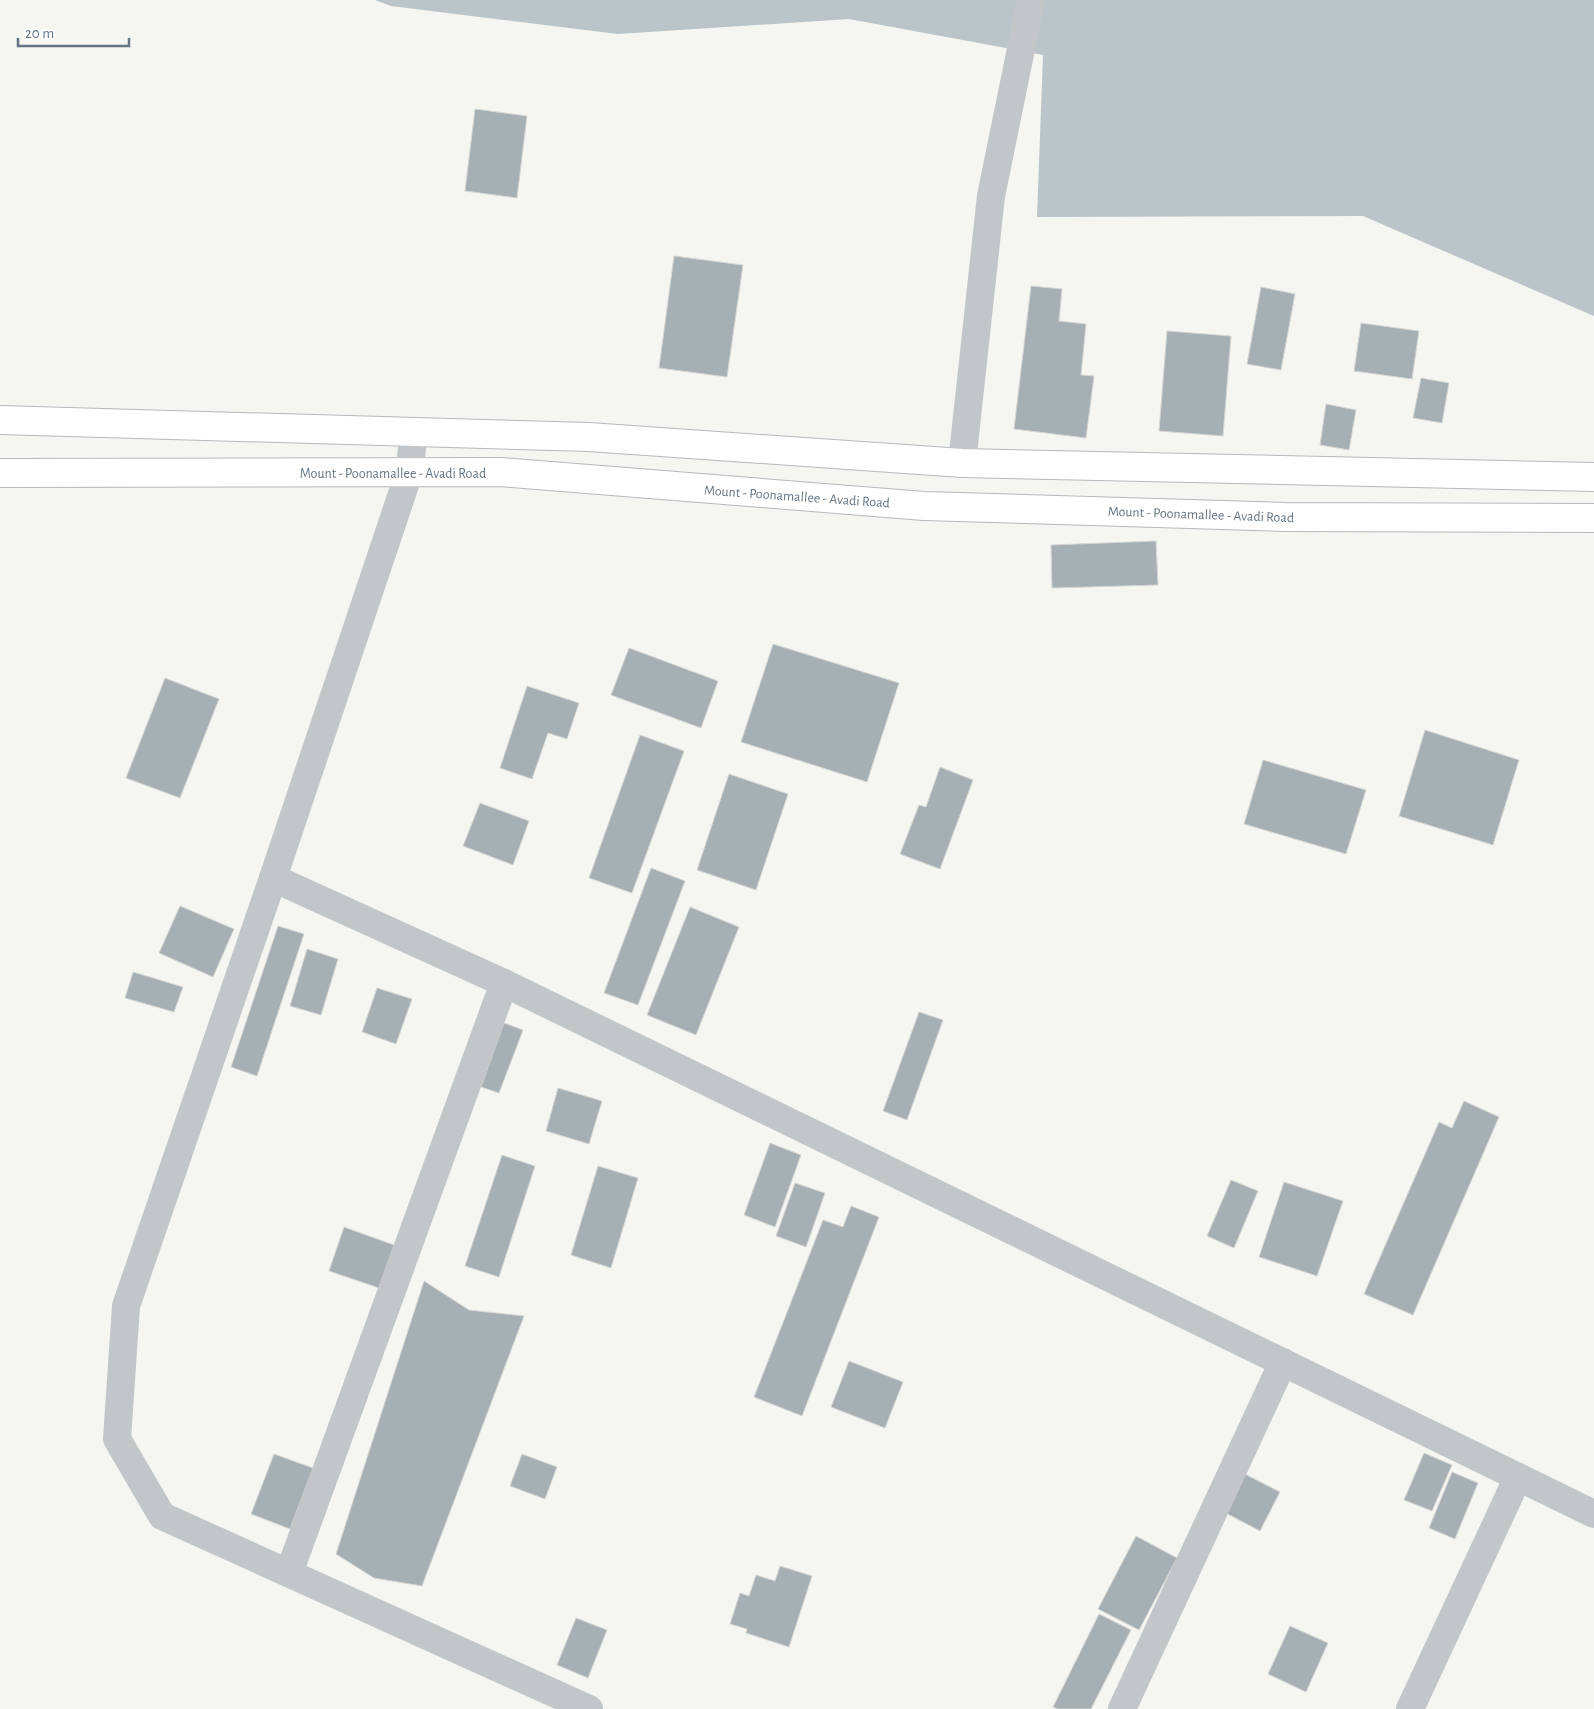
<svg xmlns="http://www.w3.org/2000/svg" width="1594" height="1709" viewBox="0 0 1594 1709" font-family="'Alegreya Sans',sans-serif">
	<rect width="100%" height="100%" fill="#f5f5f1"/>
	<path fill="#bac4c9" d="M375 0H1594V316L1363 216 1037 217 1043 55 849 19 618 34 391 6Z"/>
	<g fill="#a6afb4" stroke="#d6d6d4">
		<path d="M475 109 527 116 517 198 465 191Z"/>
		<path d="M674 256 743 265 727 377 659 368Z"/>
		<path d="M1031 286 1062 289 1059 321 1086 324 1081 375 1094 376 1086 438 1014 429Z"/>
		<path d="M1261 287 1295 294 1281 370 1247 364Z"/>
		<path d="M1361 323 1419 331 1412 379 1354 371Z"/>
		<path d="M1167 331 1231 336 1223 436 1159 431Z"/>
		<path d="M1421 378 1449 383 1442 423 1413 418Z"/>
		<path d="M1326 404 1356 410 1349 450 1320 445Z"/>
		<path d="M1156 541 1158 585 1052 588 1051 545Z"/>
		<path d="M773 644 899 683 867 782 741 742Z"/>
		<path d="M629 648 718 681 701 728 611 695Z"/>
		<path d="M165 678 219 699 180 798 126 778Z"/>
		<path d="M527 686 579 703 567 739 548 733 532 779 500 768Z"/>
		<path d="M1425 730 1519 760 1493 845 1399 816Z"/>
		<path d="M640 735 684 751 632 893 589 878Z"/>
		<path d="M1263 760 1366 790 1346 854 1244 824Z"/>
		<path d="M940 767 973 780 940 869 900 854 919 805 926 807Z"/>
		<path d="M729 774 788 794 756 890 697 870Z"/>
		<path d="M480 803 529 821 513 865 463 846Z"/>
		<path d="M651 868 685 881 638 1005 604 993Z"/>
		<path d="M180 906 234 929 213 977 159 953Z"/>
		<path d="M690 907 739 927 696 1035 647 1015Z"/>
		<path d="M278 926 304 934 257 1076 231 1067Z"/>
		<path d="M307 949 338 959 321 1015 290 1006Z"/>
		<path d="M133 972 183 987 174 1012 125 998Z"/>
		<path d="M377 988 412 999 396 1044 362 1032Z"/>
		<path d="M919 1012 943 1020 907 1120 883 1111Z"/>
		<path d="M504 1023 523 1030 499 1093 481 1087Z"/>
		<path d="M558 1088 602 1101 589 1144 546 1131Z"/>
		<path d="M1464 1101 1499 1117 1413 1315 1364 1294 1439 1122 1452 1128Z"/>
		<path d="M770 1143 801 1155 775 1227 744 1215Z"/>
		<path d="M502 1155 535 1166 499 1277 465 1266Z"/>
		<path d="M598 1166 638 1178 611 1268 571 1255Z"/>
		<path d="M1231 1180 1258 1191 1234 1248 1207 1236Z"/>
		<path d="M1284 1182 1343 1201 1317 1276 1259 1257Z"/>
		<path d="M795 1183 825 1193 806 1247 776 1236Z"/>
		<path d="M851 1206 879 1217 802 1416 754 1397 823 1220 843 1227Z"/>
		<path d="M344 1227 394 1245 379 1288 329 1271Z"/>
		<path d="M424 1281 469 1310 524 1316 422 1586 374 1578 336 1554Z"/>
		<path d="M849 1361 903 1382 885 1428 831 1407Z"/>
		<path d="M1424 1453 1452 1465 1432 1511 1404 1500Z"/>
		<path d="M274 1454 313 1468 290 1529 251 1514Z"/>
		<path d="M522 1454 557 1467 545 1499 510 1486Z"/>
		<path d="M1239 1471 1280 1492 1260 1531 1220 1510Z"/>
		<path d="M1452 1472 1478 1483 1455 1539 1429 1528Z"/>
		<path d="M1136 1536 1177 1558 1139 1630 1098 1609Z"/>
		<path d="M780 1566 812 1576 789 1647 746 1633 747 1629 730 1624 740 1593 749 1596 756 1575 775 1581Z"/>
		<path d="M1099 1614 1131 1630 1091 1709H1058L1053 1707Z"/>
		<path d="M576 1618 607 1630 588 1678 557 1665Z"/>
		<path d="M1290 1626 1328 1643 1306 1692 1268 1674Z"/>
	</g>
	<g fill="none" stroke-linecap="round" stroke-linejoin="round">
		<g stroke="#b5b9bd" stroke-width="30">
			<g id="primary">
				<path d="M0 420 589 437 962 463 1594 477"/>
				<path d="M0 473 500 472 924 506 1285 517 1594 518"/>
			</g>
		</g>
		<g stroke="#c2c6c9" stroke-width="28">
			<path d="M414 432 409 473 273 878 504 983 1594 1514"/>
			<path d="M962 463 991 196 1031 0"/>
			<path d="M273 878 126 1306 117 1439 162 1516 589 1709"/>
			<path d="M289 1573 504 983"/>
			<path d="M1122 1709 1283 1362"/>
			<path d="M1410 1709 1518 1477"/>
		</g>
		<use href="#primary" stroke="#fff" stroke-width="28"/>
	</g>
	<g text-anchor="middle" stroke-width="5" stroke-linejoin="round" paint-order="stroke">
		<g font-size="14" fill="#647583" stroke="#fff">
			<text x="393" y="478">Mount - Poonamallee - Avadi Road</text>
			<text transform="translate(797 496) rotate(4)" y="5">Mount - Poonamallee - Avadi Road</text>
			<text transform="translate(1201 514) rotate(2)" y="5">Mount - Poonamallee - Avadi Road</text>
		</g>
	</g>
	<path d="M18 38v8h111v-8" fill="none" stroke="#647583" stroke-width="2.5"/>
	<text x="25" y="38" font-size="15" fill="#647583" stroke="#ffffff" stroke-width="4" paint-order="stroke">20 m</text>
</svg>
